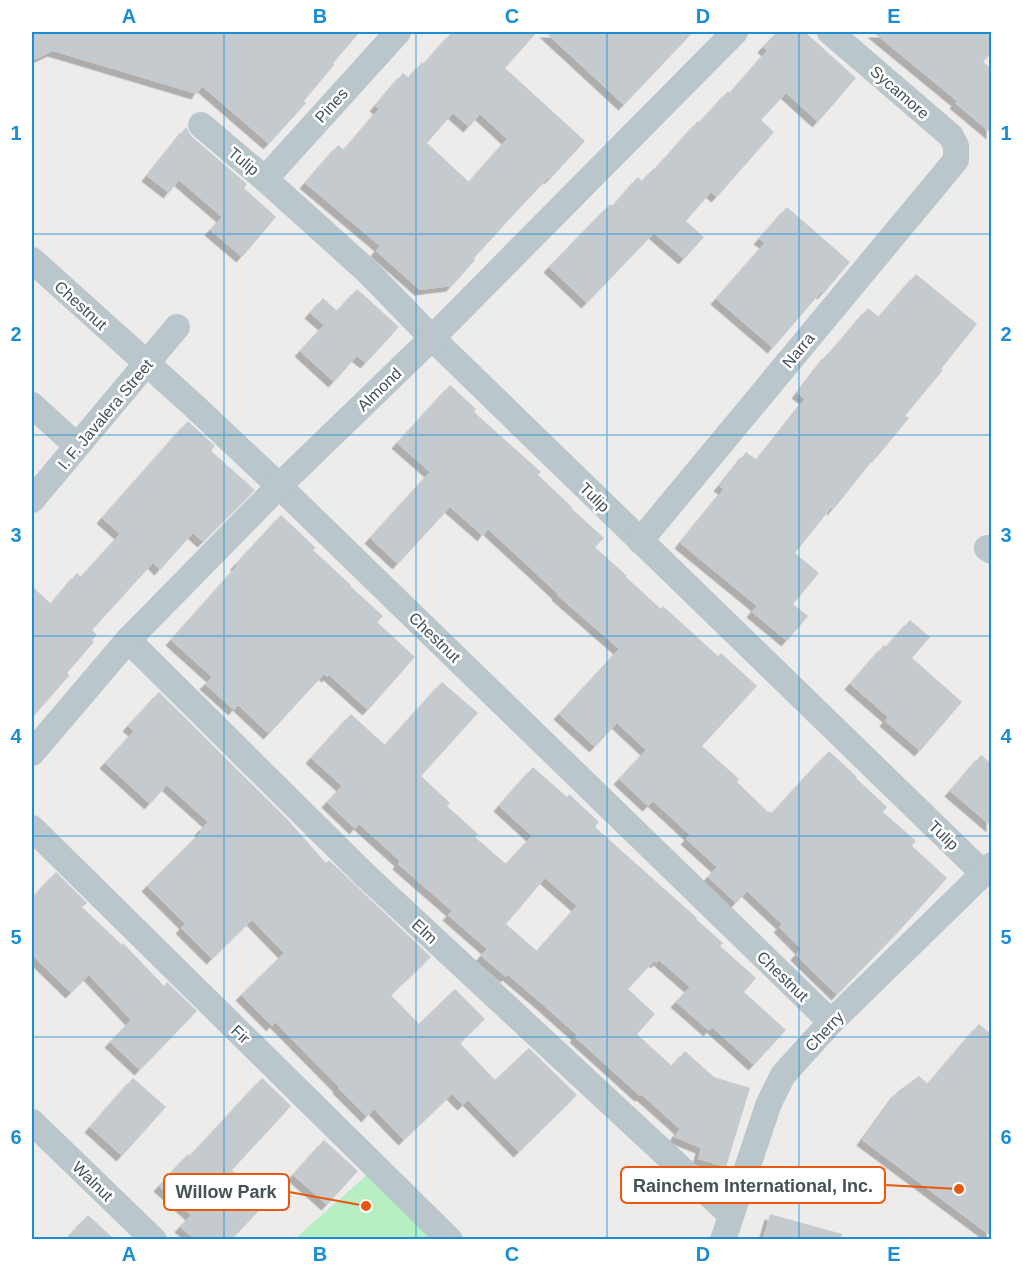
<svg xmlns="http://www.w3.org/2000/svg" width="1023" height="1271" viewBox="0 0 1023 1271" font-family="Helvetica,sans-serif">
	<defs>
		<filter id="shadow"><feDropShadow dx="-5.5" dy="5.5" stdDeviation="0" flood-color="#0004"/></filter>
	</defs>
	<rect width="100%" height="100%" fill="#eeebeb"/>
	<path fill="#b7eec2" d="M368 1174 433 1240H295L297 1237Z"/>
	<g fill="#c5cace" fill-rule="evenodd" filter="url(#shadow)">
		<path d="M32 32H360L333 63 334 65 304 101 306 103 269 144 202 86 197 94 53 51 32 61Z"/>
		<path d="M452 32H537L505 68 585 141 550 179 549 177 515 213 474 258 475 260 452 286 420 290 376 251 380 246 305 183 338 145 344 150 379 109 375 106 403 73 409 78 422 62 424 64ZM453 113 469 127 480 114 507 139 469 182 427 143Z"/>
		<path d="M545 32H693L624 105Z"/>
		<path d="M777 32H805L856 78 818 122 786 93 761 120 774 132 717 197 711 192 686 221 704 237 684 259 654 233 587 303 549 267 610 204 613 206 638 177 642 181 654 168 655 169 698 121 700 122 728 91 730 93 767 51 763 47Z"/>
		<path d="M873 32H992V52L983 62 992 69V134L955 103 957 101Z"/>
		<path d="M186 127 191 136 247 184 244 188 276 217 242 257 210 230 222 217 179 180 169 193 147 176Z"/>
		<path d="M787 207 850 262 823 294 821 292 773 348 716 299 765 243 759 239Z"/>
		<path d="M916 274 977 324 941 369 943 370 905 416 909 418 877 457 876 456 833 510 831 508 795 553 819 573 793 604 808 616 787 641 752 612 757 606 680 543 724 489 719 486 746 452 757 460 805 399 797 393 828 353 829 354 868 308 879 317Z"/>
		<path d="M357 289 399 327 366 363 357 356 334 382 300 351 324 325 310 313 323 298 337 311Z"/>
		<path d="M450 385 476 409 474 412 541 472 538 475 572 507 571 508 604 538 595 547 627 576 626 577 661 609 663 606 718 656 721 653 757 686 702 746 739 779 737 782 768 812 769 811 772 813 829 751 857 777 856 778 887 807 883 812 916 841 912 846 947 878 898 932 837 995 796 955 801 949 779 927 782 924 747 891 736 903 708 877 717 867 686 839 690 835 653 801 648 806 619 779 646 750 617 723 595 747 559 714 619 649 557 595 558 594 488 529 483 536 450 507 398 564 370 538 430 472 397 443Z"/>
		<path d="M188 421 215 446 211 451 255 490 203 542 193 533 160 570 153 563 92 630 97 635 92 640 94 642 67 673 69 676 32 718V586L51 604 77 573 81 577 120 534 102 518Z"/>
		<path d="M281 515 316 548 313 550 351 585 350 586 383 616 377 622 415 657 368 710 329 675 327 677 324 674 269 734 238 705 234 710 205 684 212 677 171 640 237 566 236 564Z"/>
		<path d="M910 620 930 637 912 658 962 702 920 751 885 721 888 717 850 684 884 645 886 647Z"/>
		<path d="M442 682 478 713 421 776 450 803 447 806 478 834 475 837 506 864 532 836 499 806 533 767 567 797 569 794 599 822 595 827 697 918 696 919 723 943 720 946 756 978 744 992 786 1030 754 1065 712 1027 709 1031 676 1002 690 987 659 960 656 963 654 961 628 989 655 1014 637 1034 672 1066 685 1051 714 1077 750 1088 726 1167 698 1159 701 1148 674 1137 680 1129 642 1095 640 1096 575 1037 577 1035 541 1003 508 975 506 977 481 956 487 949 448 915 452 911 398 864 400 861 359 824 355 829 327 802 342 786 311 758 351 714 385 745ZM545 878 577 906 537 951 506 924Z"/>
		<path d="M159 692 287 819 326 863 329 860 431 957 391 995 419 1024 455 989 485 1019 460 1043 495 1080 529 1048 577 1095 519 1152 468 1100 463 1105 452 1094 404 1140 374 1109 367 1117 338 1088 339 1087 275 1022 272 1026 241 995 284 953 252 920 212 959 181 928 185 924 147 886 201 832 200 830 208 822 167 785 150 804 105 763 134 731 128 726Z"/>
		<path d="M981 755 992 764V827L950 791Z"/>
		<path d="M56 872 87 903 82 907 122 945 123 943 164 986 167 982 197 1011 140 1070 110 1042 131 1020 89 975 71 993 32 955V898Z"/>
		<path d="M979 1024 992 1035V1237L862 1140 897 1092 919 1076 928 1084Z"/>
		<path d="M133 1078 166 1107 122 1156 90 1127Z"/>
		<path d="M262 1078 291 1106 232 1170 267 1202 232 1239H195L180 1227 191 1215 159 1186 188 1154 190 1156Z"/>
		<path d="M324 1140 358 1171 327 1205 293 1175Z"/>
		<path d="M770 1214 842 1234 841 1239H763Z"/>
		<path d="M88 1215 114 1239H66Z"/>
	</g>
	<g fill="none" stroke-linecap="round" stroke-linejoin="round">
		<g stroke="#b9c6cb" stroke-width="26">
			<path d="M201 125 265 179 367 271 432 338 984 874"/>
			<path d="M265 179 398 32"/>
			<path d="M32 260 192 404 279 486 831 1022"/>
			<path d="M32 405 77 446"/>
			<path d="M32 500 177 327"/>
			<path d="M640 541 956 160V146L951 136 830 32"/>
			<path d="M987 548 992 551"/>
			<path d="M128 640 364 874 731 1215"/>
			<path d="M32 753 128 640 279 486 432 338 735 32"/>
			<path d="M32 828 450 1240"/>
			<path d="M32 1122 154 1240"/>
			<path d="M723 1240 769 1103 783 1075 831 1022 992 865"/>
		</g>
	</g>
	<path fill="none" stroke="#1a8ed4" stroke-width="1.5" stroke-opacity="0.55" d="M224 32V1240M416 32V1240M607 32V1240M799 32V1240M32 234H992M32 435H992M32 636H992M32 836H992M32 1037H992"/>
	<g text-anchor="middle" stroke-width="5" stroke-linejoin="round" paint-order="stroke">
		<g font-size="16" fill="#445258" stroke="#fff">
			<text transform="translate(900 92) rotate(41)" y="6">Sycamore</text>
			<text transform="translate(331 105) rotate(-48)" y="6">Pines</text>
			<text transform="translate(244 161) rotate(40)" y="6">Tulip</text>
			<text transform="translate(81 305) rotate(42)" y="6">Chestnut</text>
			<text transform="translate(798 350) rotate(-50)" y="6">Narra</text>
			<text transform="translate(379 389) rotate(-44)" y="6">Almond</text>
			<text transform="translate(105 414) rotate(-50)" y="6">I. F. Javalera Street</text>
			<text transform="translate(595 497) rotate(44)" y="6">Tulip</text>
			<text transform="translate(435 637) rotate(44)" y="6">Chestnut</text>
			<text transform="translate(944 835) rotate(44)" y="6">Tulip</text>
			<text transform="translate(425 931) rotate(43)" y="6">Elm</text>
			<text transform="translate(783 976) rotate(44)" y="6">Chestnut</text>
			<text transform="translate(824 1031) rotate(-47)" y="6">Cherry</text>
			<text transform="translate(241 1034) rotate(44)" y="6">Fir</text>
			<text transform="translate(93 1181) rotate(44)" y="6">Walnut</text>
		</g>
	</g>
	<path fill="none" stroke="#e8590c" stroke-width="2" d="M959 1189L885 1185M366 1206L289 1192"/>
	<g fill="#e8590c" stroke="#fff" stroke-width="2">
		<circle cx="959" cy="1189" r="6"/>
		<circle cx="366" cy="1206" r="6"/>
	</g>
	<g fill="#fff" stroke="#e8590c" stroke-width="2">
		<rect x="621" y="1167" width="264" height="36" rx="6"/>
		<rect x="164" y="1174" width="125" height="36" rx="6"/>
	</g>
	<g font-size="18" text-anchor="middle" font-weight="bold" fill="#445258">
		<text x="753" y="1192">Rainchem International, Inc.</text>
		<text x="226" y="1198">Willow Park</text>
	</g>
	<rect width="1023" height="1271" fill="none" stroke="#ffffff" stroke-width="66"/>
	<rect x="33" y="33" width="957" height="1205" fill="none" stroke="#1a8ed4" stroke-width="2"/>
	<g font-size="20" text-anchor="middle" font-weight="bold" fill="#1a8ed4">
		<text x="129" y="23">A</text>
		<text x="320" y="23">B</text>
		<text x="512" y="23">C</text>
		<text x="703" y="23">D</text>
		<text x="894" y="23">E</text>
		<text x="16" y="140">1</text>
		<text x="1006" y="140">1</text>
		<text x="16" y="341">2</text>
		<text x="1006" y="341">2</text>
		<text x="16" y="542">3</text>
		<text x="1006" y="542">3</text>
		<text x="16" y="743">4</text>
		<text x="1006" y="743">4</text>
		<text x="16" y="944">5</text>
		<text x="1006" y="944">5</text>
		<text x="16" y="1144">6</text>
		<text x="1006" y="1144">6</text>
		<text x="129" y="1261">A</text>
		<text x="320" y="1261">B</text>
		<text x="512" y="1261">C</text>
		<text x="703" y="1261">D</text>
		<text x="894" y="1261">E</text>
	</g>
</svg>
